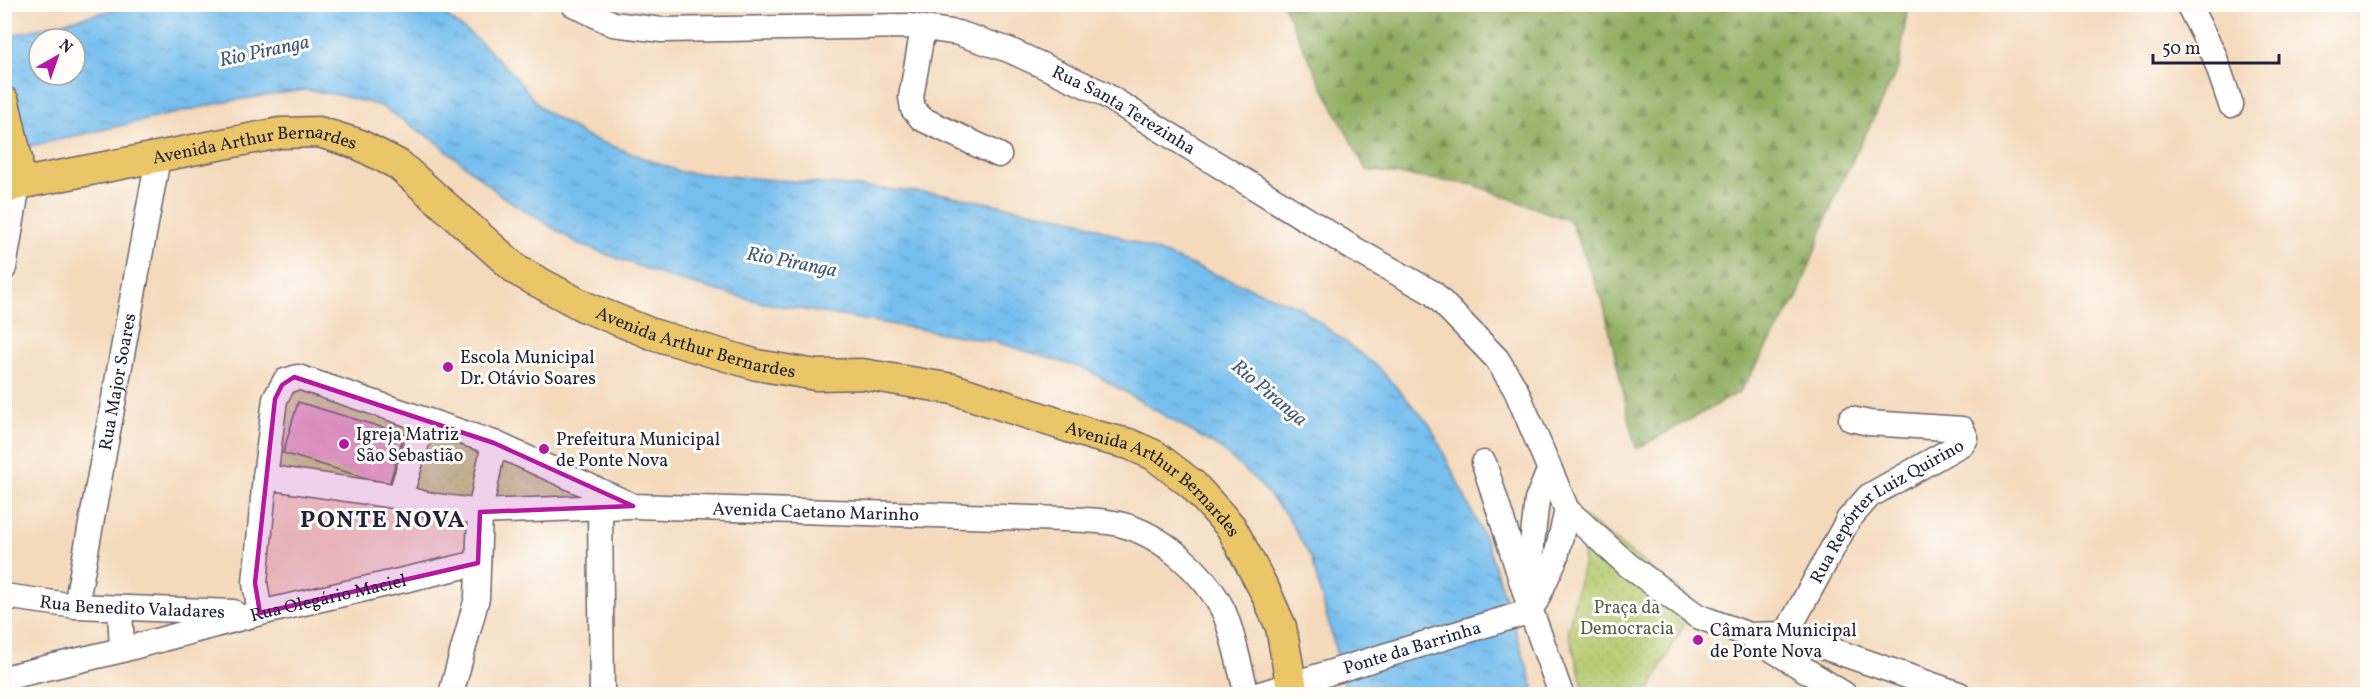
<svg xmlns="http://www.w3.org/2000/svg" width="2372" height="699" viewBox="0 0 2372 699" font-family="Vollkorn,serif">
	<defs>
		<pattern id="forest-firs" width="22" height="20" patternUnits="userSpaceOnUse" patternTransform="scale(1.5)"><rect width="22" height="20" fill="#90ad60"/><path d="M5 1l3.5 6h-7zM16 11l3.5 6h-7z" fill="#758c50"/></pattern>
		<pattern id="park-dots" width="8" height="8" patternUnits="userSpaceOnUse" patternTransform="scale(1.5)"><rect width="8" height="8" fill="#b5c96d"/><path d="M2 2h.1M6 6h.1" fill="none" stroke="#9bac5f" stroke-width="1.8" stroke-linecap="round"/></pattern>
		<pattern id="water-ripples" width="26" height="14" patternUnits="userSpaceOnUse" patternTransform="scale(1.5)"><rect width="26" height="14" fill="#76beee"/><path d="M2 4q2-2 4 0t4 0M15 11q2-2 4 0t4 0" fill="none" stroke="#609ac2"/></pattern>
	</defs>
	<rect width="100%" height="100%" fill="#fdfcf7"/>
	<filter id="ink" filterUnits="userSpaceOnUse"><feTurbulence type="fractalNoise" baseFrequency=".0167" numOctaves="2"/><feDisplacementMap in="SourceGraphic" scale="12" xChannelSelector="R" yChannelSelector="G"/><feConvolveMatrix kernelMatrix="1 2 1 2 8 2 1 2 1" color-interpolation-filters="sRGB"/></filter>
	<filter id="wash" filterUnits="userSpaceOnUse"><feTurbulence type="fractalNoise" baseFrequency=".008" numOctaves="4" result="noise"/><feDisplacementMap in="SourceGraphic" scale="24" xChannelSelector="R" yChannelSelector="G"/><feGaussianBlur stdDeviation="1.35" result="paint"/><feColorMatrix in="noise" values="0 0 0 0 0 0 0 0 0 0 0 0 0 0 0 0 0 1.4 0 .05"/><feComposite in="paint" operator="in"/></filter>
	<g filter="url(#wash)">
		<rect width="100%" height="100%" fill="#f4d9bb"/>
		<path fill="url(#forest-firs)" stroke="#59684e" stroke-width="1.5" d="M1283 5H1908L1899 66 1836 194 1798 296 1740 392 1636 449 1603 302 1570 221 1474 185 1366 170 1321 84Z"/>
		<g fill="url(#park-dots)" stroke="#6c7654" stroke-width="1.5">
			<path d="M303 378 633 506 559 509 265 477 280 389Z"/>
			<path d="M1584 517 1695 602 1647 694H1585L1568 630 1583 565Z"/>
		</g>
		<path fill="url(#water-ripples)" stroke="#4c7094" stroke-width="1.5" fill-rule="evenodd" d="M131 5H426L442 13 477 39 509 70 542 109 585 136 681 172 943 194 1080 221 1299 307 1378 367 1430 425 1487 543 1536 694H1347L1312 560 1287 516 1258 482 1221 449 1088 370 996 342 764 303 673 279 579 244 503 197 434 140 381 106 339 95 305 90 229 101 5 152V37ZM39 39H75V75H39Z"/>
		<g id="blocks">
			<path fill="#dc91b6" d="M298 402 404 434 389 485 283 453Z"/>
		</g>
	</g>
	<g filter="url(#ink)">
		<use href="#blocks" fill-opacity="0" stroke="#6c6268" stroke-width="1.5"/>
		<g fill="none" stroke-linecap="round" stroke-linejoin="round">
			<g stroke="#6c6268" stroke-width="27">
				<g id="minor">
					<path id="s1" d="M573 4 613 24 662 30 911 26 958 33 1009 50 1102 93 1356 250 1433 293 1497 359 1516 390 1567 510 1628 565 1697 616 1749 635 1786 634 1959 694"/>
					<path d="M2188 4 2214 55 2231 105"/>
					<path d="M923 28 911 97 913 109 922 119 999 155"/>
					<path d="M4 268 18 184"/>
					<path d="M1484 463 1531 611 1561 694"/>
					<path d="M265 477 400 497 429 505 480 512 630 506"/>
					<path d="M400 497 424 420"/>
					<path d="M600 509 602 694"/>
					<path d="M1531 588 1532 544 1537 500 1549 471"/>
					<path id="s2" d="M4 596 76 606 233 612"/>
					<path d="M1536 601 1556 557 1567 510"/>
					<path id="s3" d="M76 606 158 158"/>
					<path d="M120 608 122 650"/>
					<path id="s4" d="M260 613 255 583 265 477 275 399 285 381 298 377 494 443 633 506 1064 519C1082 520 1101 520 1119 524 1161 534 1204 572 1223 610 1233 631 1240 671 1247 694"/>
					<path id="s5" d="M1786 634 1848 520 1869 496 1963 443 1966 438 1962 429 1869 423 1851 419"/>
					<path d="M1749 635 1844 694"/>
					<path id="s6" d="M4 678 122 650 260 613 478 563"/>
					<path d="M451 694 477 598 480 512 494 443"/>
					<path id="s7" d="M1260 694 1531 611"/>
				</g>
			</g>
			<g stroke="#6c6268" stroke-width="33">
				<g id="major">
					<path d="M4 102 17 159 18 184"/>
					<path id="s8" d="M4 189 18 184 280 133 319 132 358 144 399 165 518 271 583 306 652 334 757 365 816 375 862 374 953 389 1096 436 1129 444 1154 455 1193 485 1231 527 1266 593 1281 627 1293 694"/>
				</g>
			</g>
			<use href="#minor" stroke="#fff" stroke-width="24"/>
			<use href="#major" stroke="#ebc669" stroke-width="30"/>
		</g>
	</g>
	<path fill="#b5179e" fill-opacity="0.2" stroke="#b5179e" stroke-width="4.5" stroke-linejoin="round" d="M294 377 494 443 633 506 480 512 478 563 260 613 255 583 275 399 282 385Z"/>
	<g fill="#b5179e" stroke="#fdfcf7" stroke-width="2">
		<circle cx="448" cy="367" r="6"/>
		<circle cx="344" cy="444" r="6"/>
		<circle cx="544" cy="449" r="6"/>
		<circle cx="1698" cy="640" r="6"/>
	</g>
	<g text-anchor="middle" stroke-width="6" stroke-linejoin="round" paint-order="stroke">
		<g font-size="18" fill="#22223b" stroke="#fdfcf7">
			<text dy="6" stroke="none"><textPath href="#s1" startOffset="574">Rua Santa Terezinha</textPath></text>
			<text dy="6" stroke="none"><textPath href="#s8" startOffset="256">Avenida Arthur Bernardes</textPath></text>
			<text dy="6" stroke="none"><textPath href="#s8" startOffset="760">Avenida Arthur Bernardes</textPath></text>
			<text dy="6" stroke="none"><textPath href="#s3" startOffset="228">Rua Major Soares</textPath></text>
			<text dy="6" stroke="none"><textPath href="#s8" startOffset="1246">Avenida Arthur Bernardes</textPath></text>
			<text dy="6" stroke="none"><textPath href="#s4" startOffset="792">Avenida Caetano Marinho</textPath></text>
			<text dy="6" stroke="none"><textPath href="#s5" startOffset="164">Rua Repórter Luiz Quirino</textPath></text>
			<text dy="6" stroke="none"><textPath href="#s6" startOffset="334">Rua Olegário Maciel</textPath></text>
			<text dy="6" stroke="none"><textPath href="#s2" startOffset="129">Rua Benedito Valadares</textPath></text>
			<text dy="6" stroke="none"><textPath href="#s7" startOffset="159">Ponte da Barrinha</textPath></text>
		</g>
		<g font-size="18" fill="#22223b" stroke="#fdfcf7" text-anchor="start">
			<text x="460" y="363">Escola Municipal<tspan x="460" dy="21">Dr. Otávio Soares</tspan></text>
			<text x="356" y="440">Igreja Matriz<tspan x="356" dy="21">São Sebastião</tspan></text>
			<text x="556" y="445">Prefeitura Municipal<tspan x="556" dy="21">de Ponte Nova</tspan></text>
			<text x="1710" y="636">Câmara Municipal<tspan x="1710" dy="21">de Ponte Nova</tspan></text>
		</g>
		<g font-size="18" fill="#555c4c" stroke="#fdfcf7">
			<text x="1627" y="613">Praça da<tspan x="1627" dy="21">Democracia</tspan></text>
		</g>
		<g font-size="20" font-style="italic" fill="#3f597a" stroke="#fdfcf7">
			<text transform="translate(264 50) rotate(-12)" y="7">Rio Piranga</text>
			<text transform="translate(792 261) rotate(11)" y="7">Rio Piranga</text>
			<text transform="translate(1270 392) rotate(40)" y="7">Rio Piranga</text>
		</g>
		<g font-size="24" font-weight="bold" letter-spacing="1.5" fill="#22223b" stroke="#fdfcf7">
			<text x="383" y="527">PONTE NOVA</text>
		</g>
	</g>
	<rect width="2372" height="699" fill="none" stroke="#fdfcf7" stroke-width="24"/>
	<g transform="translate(57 57) rotate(40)"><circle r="28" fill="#fdfcf7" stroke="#a5a5ac" stroke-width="1.5"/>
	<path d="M0-4.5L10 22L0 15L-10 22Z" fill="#b5179e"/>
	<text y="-9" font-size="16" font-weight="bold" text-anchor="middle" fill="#22223b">N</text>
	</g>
	<path d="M2153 54v9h126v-9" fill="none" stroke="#22223b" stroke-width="3"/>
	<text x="2162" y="54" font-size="18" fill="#22223b" stroke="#fdfcf7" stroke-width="4.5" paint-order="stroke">50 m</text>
</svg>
